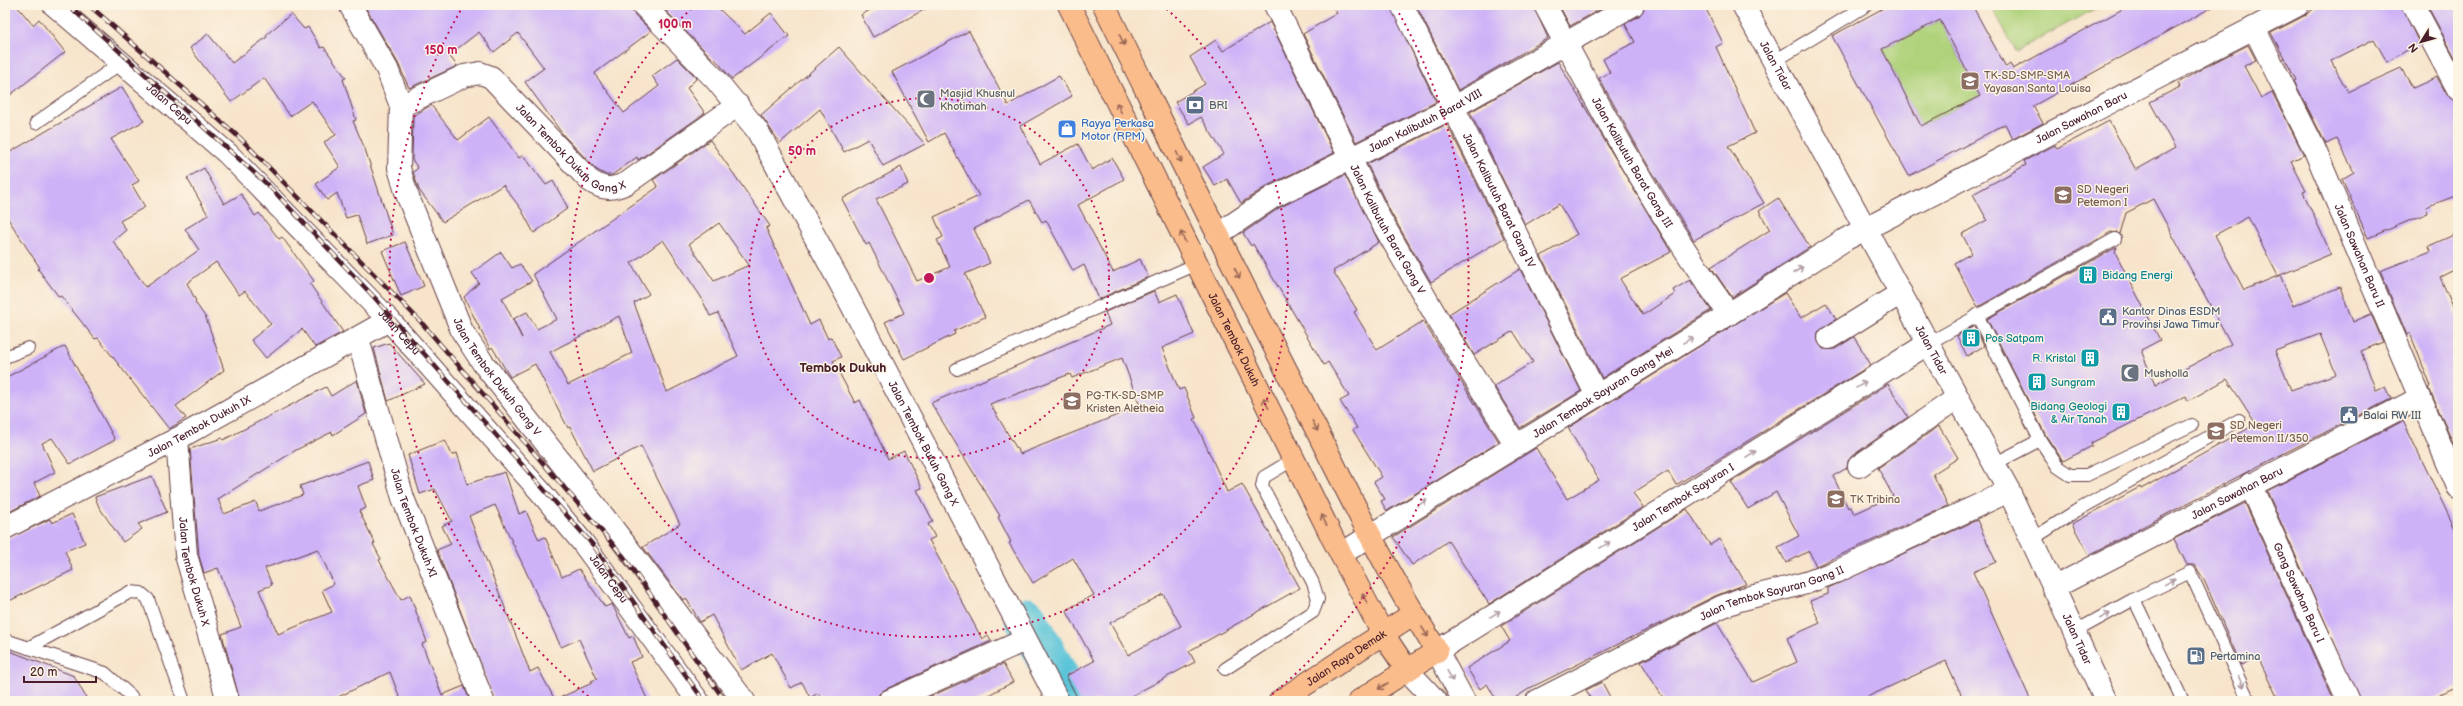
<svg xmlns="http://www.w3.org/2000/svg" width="2463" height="706" viewBox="0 0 2463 706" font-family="'Balsamiq Sans',sans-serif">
	<rect width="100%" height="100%" fill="#fcf5e5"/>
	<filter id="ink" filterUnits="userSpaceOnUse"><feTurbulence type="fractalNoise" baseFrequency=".025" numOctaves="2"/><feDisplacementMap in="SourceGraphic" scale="8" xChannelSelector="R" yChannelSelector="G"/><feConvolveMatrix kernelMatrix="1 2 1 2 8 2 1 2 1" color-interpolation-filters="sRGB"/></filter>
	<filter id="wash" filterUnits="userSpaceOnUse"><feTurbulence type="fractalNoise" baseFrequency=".012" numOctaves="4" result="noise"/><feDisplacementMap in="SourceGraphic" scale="16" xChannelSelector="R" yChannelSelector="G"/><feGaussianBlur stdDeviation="0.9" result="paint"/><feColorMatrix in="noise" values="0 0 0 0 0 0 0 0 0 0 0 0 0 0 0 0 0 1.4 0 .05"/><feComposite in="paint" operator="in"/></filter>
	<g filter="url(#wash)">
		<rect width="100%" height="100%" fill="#f7e4cb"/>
		<g fill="#afd27a" stroke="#7c7852">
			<path d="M1991 5H2102L2016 51Z"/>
			<path d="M1940 20 1980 96 1921 126 1882 49Z"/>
		</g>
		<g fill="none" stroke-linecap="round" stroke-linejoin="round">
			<path stroke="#5bc4d8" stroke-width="43" d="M1026 619 1071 701"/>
		</g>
		<g id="blocks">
			<g fill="#cdb2f8" fill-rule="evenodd">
				<path d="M5 5H16L33 25 39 19 65 52 5 99Z"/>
				<path d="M364 5H631L634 14 651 31 595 73 596 76 624 113 659 86 652 76 677 58 697 78 687 88 705 113 638 160 637 157 612 175H606L597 170 564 136 525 82 544 68 518 33 494 52 479 32 449 55 457 66 409 88 398 63Z"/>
				<path d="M660 5H715L745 34 771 13 789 36 732 79 715 59 714 60Z"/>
				<path d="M879 5H933L873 37 861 15Z"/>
				<path d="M1331 5H1390L1436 102 1356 142 1303 34 1337 13Z"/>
				<path d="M1416 5H1533L1548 38 1458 90Z"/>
				<path d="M1559 5H1608L1570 26Z"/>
				<path d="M1645 5H1704L1723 43 1716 47 1755 133 1728 146 1764 203 1694 240 1643 157 1599 78 1610 73 1603 59 1635 42 1625 24 1639 16Z"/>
				<path d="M1889 5H1972L2006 67 2010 64 2013 69 2130 5H2216L2033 106 2043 123 2013 139 2005 124 1909 176 1832 36ZM1940 20 1980 96 1921 126 1882 49Z"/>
				<path d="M2319 5H2401L2419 43 2387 62 2374 39 2331 61 2348 92 2401 68 2413 88 2437 77 2447 95 2458 101V195L2426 207 2428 213 2368 238 2342 179 2354 172 2337 139 2326 144 2294 81 2296 80 2271 33 2304 16Z"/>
				<path d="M2427 5H2458V63Z"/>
				<path d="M291 14 304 29 308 27 321 48 324 47 346 78 343 79 356 120 353 121 365 149 393 235 367 244 357 215 346 218 337 193 327 200 316 184 340 167 324 142 336 135 312 101 290 116 264 78 231 102 190 48 208 34 232 63 267 37 266 35Z"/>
				<path d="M1270 22 1334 153 1267 186 1241 203 1227 179 1215 186 1203 167 1224 154 1201 117 1189 124 1175 102 1205 84 1190 57 1216 40 1223 51Z"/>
				<path d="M969 31 1008 105 1059 76 1072 96 1020 126 1040 164 1078 144 1092 170 1112 158 1124 179 1078 205 1113 272 1140 259 1148 277 1099 299 1084 265 1073 271 1046 220 1042 222 1029 200 974 229 990 263 965 274 985 317 954 331 955 334 904 359 885 322 904 313 869 243 866 245 842 199 901 167 908 184 876 199 917 281 950 267 937 240 943 237 934 217 979 196 944 133 929 142 892 72Z"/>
				<path d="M2248 45 2256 60 2244 66 2261 98 2272 92 2303 153 2304 155 2291 161 2306 191 2303 192 2331 254 2278 276 2248 217 2215 235 2244 290 2280 275 2293 306 2340 287 2353 322 2371 314 2383 342 2361 351 2376 391 2385 387 2391 399 2245 473 2089 555 2072 524 2140 487 2141 489 2256 424 2227 379 2188 401 2186 396 2091 443 2092 446 2063 461 2046 436 1987 319 2117 247 2115 252 2160 340 2141 350 2155 385 2231 344 2153 199 2126 213 2120 234 2111 232 1978 307 1954 263 1972 253 1962 234 1987 220 1973 194 2026 165 2024 161 2055 145 2057 149 2109 121 2136 170 2175 148 2150 102 2180 87 2178 83 2203 68ZM2320 334 2336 374 2291 390 2275 351Z"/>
				<path d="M839 47 876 89 925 144 883 166 868 139 844 152 820 109 780 143 761 115Z"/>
				<path d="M1558 62 1671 252 1620 279 1643 315 1675 294 1673 290 1690 280 1711 310 1602 378 1541 256 1577 234 1559 204 1525 225 1470 112Z"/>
				<path d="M122 87 144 121 111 139 139 181 132 185 145 207 120 221 126 230 113 241 146 287 199 250 185 229 208 215 187 178 204 168 224 204 241 194 255 216 259 213 279 239 282 237 314 281 310 284 343 332 315 347 302 329 266 358 251 340 271 324 245 291 239 295 216 262 187 283 196 301 195 302 206 318 224 370 176 406 186 418 169 429 98 338 95 339 61 296 59 297 38 269 40 268 5 214V155Z"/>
				<path d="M431 105 458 140 489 117 519 158 523 155 546 185 553 181 568 208 534 233 521 209 503 185 443 222 419 190 413 172 418 168 412 160 413 116Z"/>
				<path d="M1447 124 1504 238 1431 282 1391 213 1367 164Z"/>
				<path d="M710 140 770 226 766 228 810 325 819 320 828 339 831 337 841 357 833 361 855 403 860 400 888 459 904 451 922 488 917 490 933 521 928 524 935 537 929 540 982 639 988 635 991 641 884 690 879 694 877 701H823L818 693 810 698 802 682 791 688 772 653 741 670 712 615 700 622 686 598 683 600 643 547 680 524 641 446 593 471 570 427 568 428 535 364 510 377 492 347 490 349 464 297 479 283 472 273 501 252 512 268 520 264 532 281 502 298 522 338 513 319 527 312 537 329 557 319 533 274 658 187 653 180ZM719 223 749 265 714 281 689 244ZM663 240 701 297 710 316 718 313 738 356 667 392 634 303 649 294 631 263ZM619 316 632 353 568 385 550 352Z"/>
				<path d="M1345 175 1379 242 1333 271 1357 310 1354 312 1377 350 1423 321 1499 442 1387 511 1381 501 1385 499 1374 482 1382 477 1353 430 1357 428 1340 401 1349 396 1328 362 1324 365 1253 244 1251 246 1243 233 1279 208Z"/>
				<path d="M1778 198 1810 247 1732 297 1711 267 1770 230 1759 211Z"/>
				<path d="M2458 233V268L2440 277 2458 318V455L2429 388 2431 387 2410 333 2407 335 2380 271 2431 251 2429 246Z"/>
				<path d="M405 242 424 286 401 296 382 251Z"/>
				<path d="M1520 269 1581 391 1520 428 1494 386 1533 362 1513 331 1474 355 1449 314Z"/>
				<path d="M1154 291 1159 302 1177 294 1194 334 1162 348 1179 390 1184 388 1196 418 1194 419 1227 492 1242 484 1300 588 1189 651 1195 662 1122 701H1079L1066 676 1094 661 1066 610 1094 595 1073 558 1033 583 1009 543 1011 542 998 517 1000 516 931 403 1110 325 1105 312ZM1122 358 1140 406 1020 454 990 404 1070 374 1072 378ZM1163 594 1181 626 1128 655 1110 623Z"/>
				<path d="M1785 293 1801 318 1826 303 1836 319 1818 332 1817 339 1823 349H1835L1854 337 1871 365 1676 485 1668 471 1633 493 1643 507 1489 604 1448 541 1412 565 1393 537 1536 448 1567 499 1599 480 1568 428Z"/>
				<path d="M1974 326 1984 346 1967 356 1957 336Z"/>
				<path d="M389 343 425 384 388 401 374 348Z"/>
				<path d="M65 346 115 440 70 464 52 438 42 443 55 472 34 483 40 496 5 514V378Z"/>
				<path d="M357 380 366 414 333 435 332 432 296 450 218 499 224 514 256 502 259 511 303 495 300 486 368 461 374 480 358 486 366 508 359 511 375 543 373 544 381 559 379 560 401 600 410 595 427 642 422 644 442 695 464 686 470 701H401L390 672 330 701H240L222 634 241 627 218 568 204 573 199 556 190 449 222 438 223 440 326 387 331 396ZM318 549 334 584 322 590 332 612 278 634 259 590 272 585 265 568Z"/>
				<path d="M1888 384 1908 417 1852 456 1848 461 1847 468 1833 476 1848 508 1851 507 1854 514 1893 496 1878 468 1939 426 1958 458 1933 474 1948 506 1816 566 1809 551 1786 563 1778 547 1799 536 1776 492 1748 509 1731 482Z"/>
				<path d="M2403 421 2458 535V687L2427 701H2360L2267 491Z"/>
				<path d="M445 440 452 455 457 453 467 484 505 472 519 514 526 511 539 540 545 537 562 577 579 569 605 607 612 604 629 638 633 636 642 657 630 662 648 701H495L437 550 451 544 442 526 452 521 435 489 420 494 408 455ZM495 505 561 647 579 639 597 679 591 681 592 683 555 700 538 668 530 672 469 516Z"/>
				<path d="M152 476 167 512 138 524 142 529 123 542 99 507 95 497Z"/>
				<path d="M2245 503 2334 701H2279L2258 657 2241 665 2204 580 2195 565H2187L2174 539Z"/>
				<path d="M1687 509 1710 545 1720 539 1746 584 1715 596 1532 687 1510 701H1497L1487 684 1480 689 1467 668 1510 641 1501 626Z"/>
				<path d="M72 514 85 543 65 551 73 570 5 603V540L50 519 52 523Z"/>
				<path d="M1977 520 1996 562 1973 572 2031 701H1964L1946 661 1858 701H1665L1641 662 1717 623 1753 682 1797 662 1787 638 1820 623 1810 601 1828 594V588Z"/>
				<path d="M5 649 74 676 88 701H5Z"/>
				<path d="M1003 664 1013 682 977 701H920Z"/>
				<path d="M1602 682 1612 701H1592L1586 690Z"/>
			</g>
		</g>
	</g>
	<g filter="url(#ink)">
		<use href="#blocks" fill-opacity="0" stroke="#643d43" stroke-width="1"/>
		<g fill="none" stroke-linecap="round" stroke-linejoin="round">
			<g stroke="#643d43" stroke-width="14">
				<g id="service">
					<path d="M1773 62 1867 5"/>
					<path d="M36 123 122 62"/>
					<path d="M1977 315 2040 440 2058 467 2070 475H2087L2192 425"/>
					<path d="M1929 343 2115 239"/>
					<path d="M5 357 28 348"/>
					<path d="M957 369 1197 264"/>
					<path d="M1994 464 2040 440"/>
					<path d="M2031 540 2076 511 2239 420"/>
					<path d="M2134 599 2183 701"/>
					<path d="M2074 632 2134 599 2190 572 2249 701"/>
					<path d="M5 640 105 673 131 696 133 701"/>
					<path d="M28 648 130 592 141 593 148 599 184 701"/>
					<path d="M1225 669 1313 612 1318 599 1313 583 1262 486 1264 477 1294 459"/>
				</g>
			</g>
			<g stroke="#643d43" stroke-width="24">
				<g id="minor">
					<path id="s1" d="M54 5 228 154 389 320 540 491 583 543 698 701"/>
					<path id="s2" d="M350 5 387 69 401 106 399 168 406 192 462 331 483 363 611 526 744 701"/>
					<path id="s3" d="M643 5 716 80 757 130 846 294 1058 701"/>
					<path id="s4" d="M1275 5 1380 219 1440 323 1516 445"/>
					<path id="s5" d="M1402 5 1597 396"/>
					<path id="s6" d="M1545 5C1602 112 1658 216 1729 314"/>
					<path d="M2413 5 2458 89"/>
					<path id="s7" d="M2254 28 2314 148 2458 487"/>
					<path id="s8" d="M401 106 464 76 480 73 491 77 589 180C603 190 611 190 627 183L738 105"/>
					<path id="s9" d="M1217 235 1273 197 1452 108 1633 5"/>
					<path d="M1829 338 1901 293"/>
					<path id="s10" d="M358 339 403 498 483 701"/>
					<path id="s11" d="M177 439 186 555 228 701"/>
					<path d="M1859 466 1957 398"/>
					<path id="s12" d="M2250 484 2348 701"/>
					<path id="s13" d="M5 528 177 439 389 320"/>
					<path id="s14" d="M1341 554 1729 314 1846 239 2298 5"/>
					<path id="s15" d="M2053 588 2420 398"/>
					<path id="s16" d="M1437 651 1929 343"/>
					<path d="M889 701 1025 640"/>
					<path id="s17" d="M1537 701 1721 607 1739 600 1806 583 1838 571 2009 491"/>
				</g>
			</g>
			<g stroke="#643d43" stroke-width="24">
				<g id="tertiary">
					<path id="s18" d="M1743 5 2009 491 2106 701"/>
					<path d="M1437 651 1464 701"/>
					<path d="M1407 670 1436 701"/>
				</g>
			</g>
			<g stroke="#643d43" stroke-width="24">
				<g id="trunk">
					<path id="s19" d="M1069 5 1334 541 1383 634 1407 670"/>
					<path d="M1104 5C1169 136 1233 267 1300 397 1343 483 1385 570 1437 651L1359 701"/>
					<path id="s20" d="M1280 701 1413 614"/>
				</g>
			</g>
			<use href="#service" stroke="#fff" stroke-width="12"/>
			<use href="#minor" stroke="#fff" stroke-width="22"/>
			<use href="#tertiary" stroke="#fff" stroke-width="22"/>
			<use href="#trunk" stroke="#fabc8b" stroke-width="22"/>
			<g stroke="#4a1f2b" stroke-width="4.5">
				<g id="rail">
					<path d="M68 5 269 186 374 297 593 545 704 701"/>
					<path d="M89 5 241 139 421 322 624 557 725 701"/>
				</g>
			</g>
			<use href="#rail" stroke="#fcf5e5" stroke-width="3" stroke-dasharray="9" stroke-linecap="butt"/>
		</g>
		<defs><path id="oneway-shaft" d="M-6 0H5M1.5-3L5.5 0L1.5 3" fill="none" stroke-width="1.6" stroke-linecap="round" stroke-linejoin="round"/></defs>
		<g stroke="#996656">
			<use href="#oneway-shaft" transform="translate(1122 40) rotate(64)"/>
			<use href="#oneway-shaft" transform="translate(1119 108) rotate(-116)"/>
			<use href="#oneway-shaft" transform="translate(1179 157) rotate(64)"/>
			<use href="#oneway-shaft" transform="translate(1183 237) rotate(-116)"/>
			<use href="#oneway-shaft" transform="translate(1237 273) rotate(63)"/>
			<use href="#oneway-shaft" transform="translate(1266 403) rotate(-116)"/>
			<use href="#oneway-shaft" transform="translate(1315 426) rotate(63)"/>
			<use href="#oneway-shaft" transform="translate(1324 520) rotate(-116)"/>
			<use href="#oneway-shaft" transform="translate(1365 599) rotate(-118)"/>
			<use href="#oneway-shaft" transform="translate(1425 632) rotate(58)"/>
			<use href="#oneway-shaft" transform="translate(1383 686) rotate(147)"/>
		</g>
		<g stroke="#ae9aa0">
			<use href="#oneway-shaft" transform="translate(1798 270) rotate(-33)"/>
			<use href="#oneway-shaft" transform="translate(1688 340) rotate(-32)"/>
			<use href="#oneway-shaft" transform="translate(1861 385) rotate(-32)"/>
			<use href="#oneway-shaft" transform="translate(1751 454) rotate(-32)"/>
			<use href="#oneway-shaft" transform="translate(1422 503) rotate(-32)"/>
			<use href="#oneway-shaft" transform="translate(1605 545) rotate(-32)"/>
			<use href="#oneway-shaft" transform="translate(2170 582) rotate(-26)"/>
			<use href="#oneway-shaft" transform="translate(1495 614) rotate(-32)"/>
			<use href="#oneway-shaft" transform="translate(2105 616) rotate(-27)"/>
			<use href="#oneway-shaft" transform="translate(1450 676) rotate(62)"/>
			<use href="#oneway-shaft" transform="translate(2241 682) rotate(66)"/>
		</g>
	</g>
	<g fill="none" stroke="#c2185b" stroke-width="2" stroke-dasharray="2 4">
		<circle cx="929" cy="278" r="180"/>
		<path d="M1162 5A359 359 0 1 1 696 5"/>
		<path d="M593 700A539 539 0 0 1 462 8M1396 8A539 539 0 0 1 1265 700"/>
	</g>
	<defs>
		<g id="school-square" transform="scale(1)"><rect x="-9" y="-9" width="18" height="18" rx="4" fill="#8d6e63" stroke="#fcf5e5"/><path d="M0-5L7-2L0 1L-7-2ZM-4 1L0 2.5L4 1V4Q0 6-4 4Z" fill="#fff"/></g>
		<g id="mosque-square" transform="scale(1)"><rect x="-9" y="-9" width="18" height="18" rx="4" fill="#6b7280" stroke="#fcf5e5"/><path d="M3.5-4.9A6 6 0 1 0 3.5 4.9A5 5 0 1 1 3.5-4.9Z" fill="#fff"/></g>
		<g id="bank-square" transform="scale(1)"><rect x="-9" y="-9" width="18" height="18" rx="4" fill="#5c6f8a" stroke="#fcf5e5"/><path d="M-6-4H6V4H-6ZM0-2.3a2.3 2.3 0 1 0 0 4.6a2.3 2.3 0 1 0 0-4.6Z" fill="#fff"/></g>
		<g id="shop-square" transform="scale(1)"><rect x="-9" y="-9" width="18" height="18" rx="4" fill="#3f7fe0" stroke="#fcf5e5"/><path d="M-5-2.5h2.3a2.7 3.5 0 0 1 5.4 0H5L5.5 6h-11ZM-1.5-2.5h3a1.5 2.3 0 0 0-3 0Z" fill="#fff"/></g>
		<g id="building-square" transform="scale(1)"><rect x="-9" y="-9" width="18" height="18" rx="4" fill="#0f9aa8" stroke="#fcf5e5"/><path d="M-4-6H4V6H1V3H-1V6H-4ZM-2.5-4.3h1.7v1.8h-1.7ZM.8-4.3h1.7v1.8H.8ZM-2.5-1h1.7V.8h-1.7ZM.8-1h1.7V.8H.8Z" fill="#fff"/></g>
		<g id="civic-square" transform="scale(1)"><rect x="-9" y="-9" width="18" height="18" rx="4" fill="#5c6f8a" stroke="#fcf5e5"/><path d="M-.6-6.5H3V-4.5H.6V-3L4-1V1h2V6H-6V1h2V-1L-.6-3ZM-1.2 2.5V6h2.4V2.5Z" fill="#fff"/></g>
		<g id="fuel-square" transform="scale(1)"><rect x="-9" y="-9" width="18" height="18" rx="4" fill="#5c6f8a" stroke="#fcf5e5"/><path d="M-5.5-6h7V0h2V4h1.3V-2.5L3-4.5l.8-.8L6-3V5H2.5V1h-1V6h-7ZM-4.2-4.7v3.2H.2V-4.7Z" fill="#fff"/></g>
	</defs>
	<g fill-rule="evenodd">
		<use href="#school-square" x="1970" y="81"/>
		<use href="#mosque-square" x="926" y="99"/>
		<use href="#bank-square" x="1195" y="105"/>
		<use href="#shop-square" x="1067" y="129"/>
		<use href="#school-square" x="2063" y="195"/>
		<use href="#building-square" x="2088" y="275"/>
		<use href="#civic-square" x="2108" y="317"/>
		<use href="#building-square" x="1971" y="338"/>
		<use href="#building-square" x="2090" y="358"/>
		<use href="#mosque-square" x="2130" y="373"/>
		<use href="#building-square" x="2037" y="382"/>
		<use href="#school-square" x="1072" y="401"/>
		<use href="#building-square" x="2121" y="412"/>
		<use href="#civic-square" x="2349" y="415"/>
		<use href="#school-square" x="2216" y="431"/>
		<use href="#school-square" x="1836" y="499"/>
		<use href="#fuel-square" x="2196" y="656"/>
	</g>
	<g text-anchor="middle" stroke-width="3" stroke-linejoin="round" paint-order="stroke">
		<g font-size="11" fill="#4a1f2b" stroke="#fcf5e5">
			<text dy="4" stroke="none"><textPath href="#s18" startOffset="69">Jalan Tidar</textPath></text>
			<text dy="4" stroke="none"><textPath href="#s1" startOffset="152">Jalan Cepu</textPath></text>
			<text dy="4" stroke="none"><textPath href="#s14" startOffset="860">Jalan Sawahan Baru</textPath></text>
			<text dy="4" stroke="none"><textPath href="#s9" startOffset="238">Jalan Kalibutuh Barat VIII</textPath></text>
			<text dy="4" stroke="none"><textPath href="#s8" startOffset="208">Jalan Tembok Dukuh Gang X</textPath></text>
			<text dy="4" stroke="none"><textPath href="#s6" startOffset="180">Jalan Kalibutuh Barat Gang III</textPath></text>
			<text dy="4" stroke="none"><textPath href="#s5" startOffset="218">Jalan Kalibutuh Barat Gang IV</textPath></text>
			<text dy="4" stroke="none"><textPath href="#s4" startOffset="251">Jalan Kalibutuh Barat Gang V</textPath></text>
			<text dy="4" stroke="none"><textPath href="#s7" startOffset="251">Jalan Sawahan Baru II</textPath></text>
			<text dy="4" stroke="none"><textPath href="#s1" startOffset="476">Jalan Cepu</textPath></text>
			<text dy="4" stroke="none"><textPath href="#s19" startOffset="373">Jalan Tembok Dukuh</textPath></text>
			<text dy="4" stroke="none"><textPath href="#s18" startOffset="393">Jalan Tidar</textPath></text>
			<text dy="4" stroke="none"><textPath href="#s2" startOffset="408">Jalan Tembok Dukuh Gang V</textPath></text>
			<text dy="4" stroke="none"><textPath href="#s14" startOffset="308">Jalan Tembok Sayuran Gang Mei</textPath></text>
			<text dy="4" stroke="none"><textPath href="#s13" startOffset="219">Jalan Tembok Dukuh IX</textPath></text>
			<text dy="4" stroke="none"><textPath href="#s3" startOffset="524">Jalan Tembok Butuh Gang X</textPath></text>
			<text dy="4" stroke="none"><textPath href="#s15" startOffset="207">Jalan Sawahan Baru</textPath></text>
			<text dy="4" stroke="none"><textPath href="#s16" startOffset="290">Jalan Tembok Sayuran I</textPath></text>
			<text dy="4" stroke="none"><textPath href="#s10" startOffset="192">Jalan Tembok Dukuh XI</textPath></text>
			<text dy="4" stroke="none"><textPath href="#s11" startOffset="134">Jalan Tembok Dukuh X</textPath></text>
			<text dy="4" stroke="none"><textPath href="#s1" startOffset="800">Jalan Cepu</textPath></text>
			<text dy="4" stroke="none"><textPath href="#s17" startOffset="259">Jalan Tembok Sayuran Gang II</textPath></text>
			<text dy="4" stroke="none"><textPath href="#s12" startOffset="119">Gang Sawahan Baru I</textPath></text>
			<text dy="4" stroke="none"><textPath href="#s18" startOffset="717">Jalan Tidar</textPath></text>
			<text dy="4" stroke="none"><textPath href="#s20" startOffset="79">Jalan Raya Demak</textPath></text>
		</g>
		<g font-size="11" fill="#785e54" stroke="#fcf5e5" text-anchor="start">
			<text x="1984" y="79">TK-SD-SMP-SMA<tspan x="1984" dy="13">Yayasan Santa Louisa</tspan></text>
			<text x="2077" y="193">SD Negeri<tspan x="2077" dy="13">Petemon I</tspan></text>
			<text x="1086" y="399">PG-TK-SD-SMP<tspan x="1086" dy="13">Kristen Aletheia</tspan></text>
			<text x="2230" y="429">SD Negeri<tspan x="2230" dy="13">Petemon II/350</tspan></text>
			<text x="1850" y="503">TK Tribina</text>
		</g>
		<g font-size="11" fill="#5b616d" stroke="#fcf5e5" text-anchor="start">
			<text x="940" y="97">Masjid Khusnul<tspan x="940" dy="13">Khotimah</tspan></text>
			<text x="2144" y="377">Musholla</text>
		</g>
		<g font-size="11" fill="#4e5e75" stroke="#fcf5e5" text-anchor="start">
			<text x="1209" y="109">BRI</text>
			<text x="2122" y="315">Kantor Dinas ESDM<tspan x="2122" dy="13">Provinsi Jawa Timur</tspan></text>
			<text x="2363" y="419">Balai RW III</text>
			<text x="2210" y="660">Pertamina</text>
		</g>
		<g font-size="11" fill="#366cbe" stroke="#fcf5e5" text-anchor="start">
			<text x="1081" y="127">Rayya Perkasa<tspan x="1081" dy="13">Motor (RPM)</tspan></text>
		</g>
		<g font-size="11" fill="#0d838f" stroke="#fcf5e5" text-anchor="start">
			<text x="2102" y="279">Bidang Energi</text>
			<text x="1985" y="342">Pos Satpam</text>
			<text x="2076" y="362" text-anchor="end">R. Kristal</text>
			<text x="2051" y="386">Sungram</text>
			<text x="2107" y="410" text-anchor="end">Bidang Geologi<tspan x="2107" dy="13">&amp; Air Tanah</tspan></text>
		</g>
		<g font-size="13" font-weight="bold" fill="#4a1f2b" stroke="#fcf5e5">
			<text x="843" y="372">Tembok Dukuh</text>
		</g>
	</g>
	<circle cx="929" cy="278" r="6" fill="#c2185b" stroke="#fcf5e5" stroke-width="2"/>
	<g font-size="12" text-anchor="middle" font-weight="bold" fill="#c2185b" stroke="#fcf5e5" stroke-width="3" stroke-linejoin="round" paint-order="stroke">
		<text x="675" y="28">100 m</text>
		<text x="441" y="54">150 m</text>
		<text x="802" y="155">50 m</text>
	</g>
	<rect width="2463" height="706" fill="none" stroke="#fcf5e5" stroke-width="20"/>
	<g transform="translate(2421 42) rotate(233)" stroke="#fcf5e5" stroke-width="3" paint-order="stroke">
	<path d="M0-3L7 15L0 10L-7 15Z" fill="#4a1f2b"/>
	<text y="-6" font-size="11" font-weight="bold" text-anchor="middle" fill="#4a1f2b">N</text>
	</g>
	<path d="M24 676v6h72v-6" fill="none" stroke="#4a1f2b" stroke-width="2"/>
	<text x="30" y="676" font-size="12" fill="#4a1f2b" stroke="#fcf5e5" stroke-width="3" paint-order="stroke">20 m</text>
</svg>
